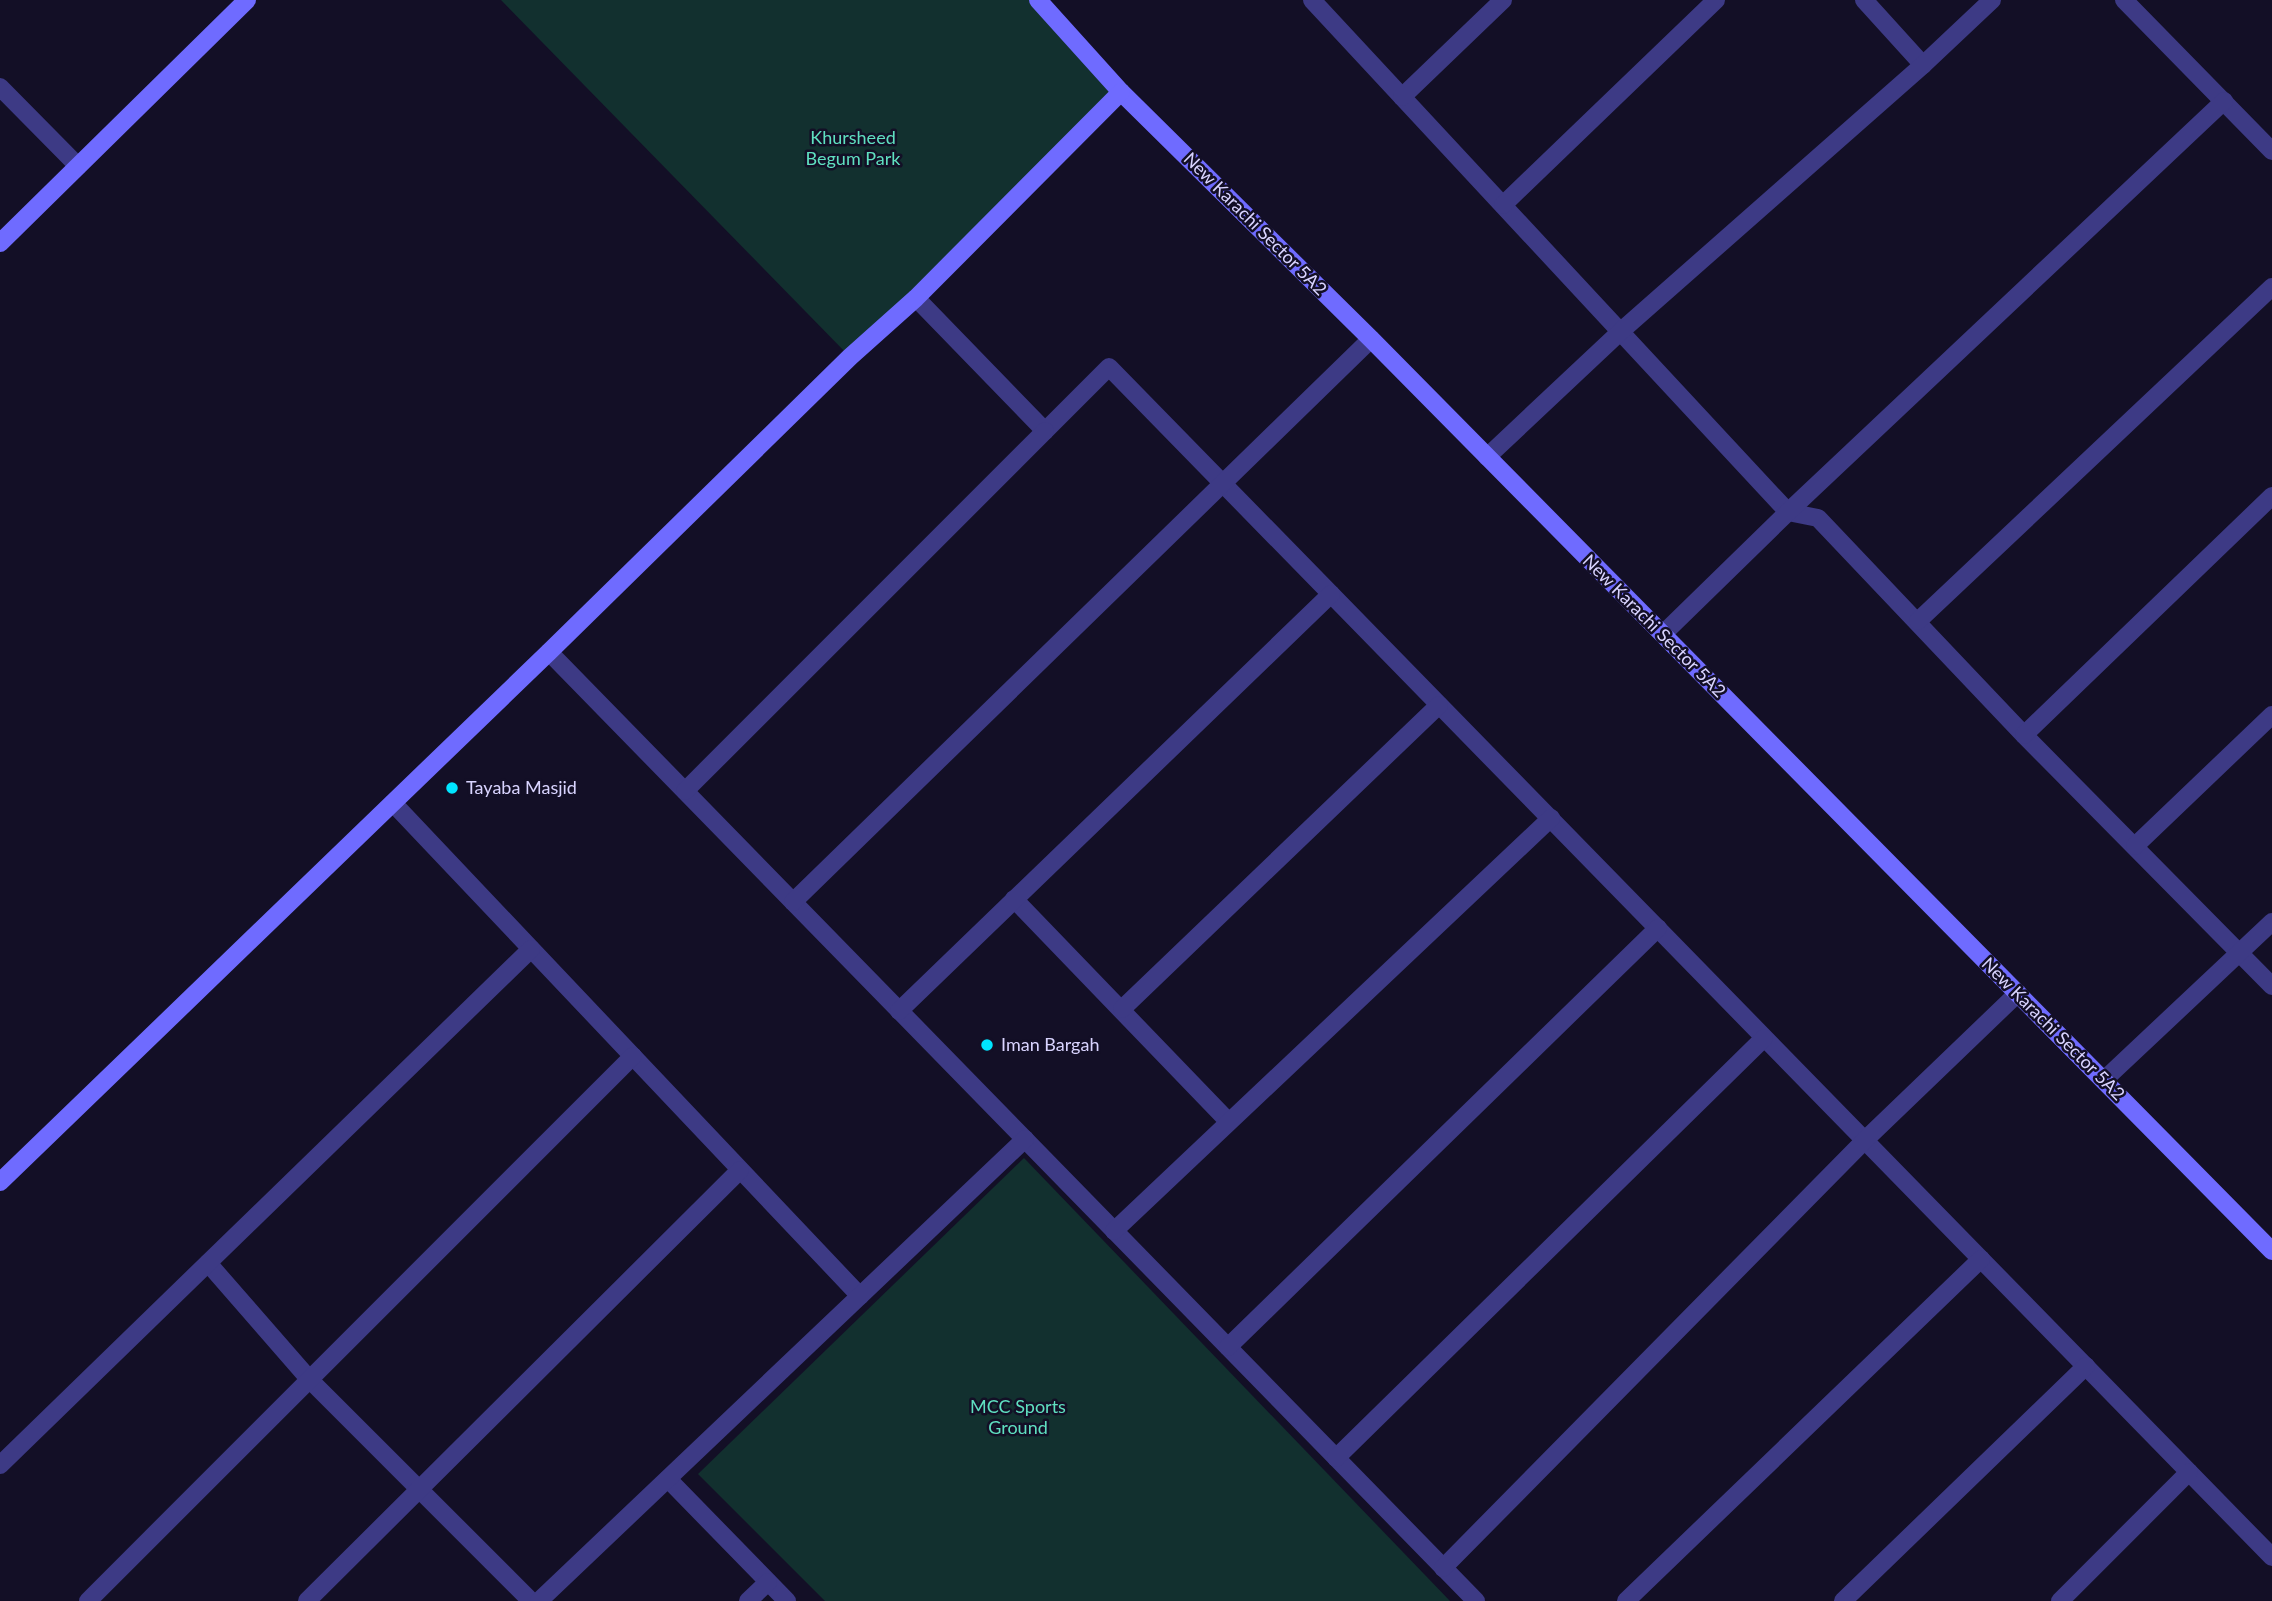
<svg xmlns="http://www.w3.org/2000/svg" width="2272" height="1601" viewBox="0 0 2272 1601" font-family="Lato,sans-serif">
	<rect width="100%" height="100%" fill="#130f26"/>
	<g fill="#12302f">
		<path d="M501 0H1031L1121 92 850 357Z"/>
		<path d="M1024 1158 1450 1601H825L698 1474Z"/>
	</g>
	<g fill="none" stroke-linecap="round" stroke-linejoin="round">
		<g stroke="#3d3a85" stroke-width="18">
			<path d="M1312 0 1788 512 1818 518 2024 735 2272 986"/>
			<path d="M1864 0 1923 65"/>
			<path d="M2124 0 2272 151"/>
			<path d="M0 87 78 166"/>
			<path d="M1402 97 1503 0"/>
			<path d="M1503 205 1716 0"/>
			<path d="M916 298 1045 431 1109 367 2272 1557"/>
			<path d="M1487 457 1620 332 1923 65 1992 0"/>
			<path d="M1918 621 2272 287"/>
			<path d="M1663 634 1788 512 2224 101"/>
			<path d="M549 652 1476 1601"/>
			<path d="M2024 735 2272 496"/>
			<path d="M685 791 1045 431"/>
			<path d="M393 803 860 1296"/>
			<path d="M2135 846 2272 715"/>
			<path d="M1014 899 1228 1121"/>
			<path d="M793 902 1371 339"/>
			<path d="M1122 1009 1439 705"/>
			<path d="M899 1011 1331 594"/>
			<path d="M2104 1080 2272 922"/>
			<path d="M1114 1231 1551 818"/>
			<path d="M208 1263 310 1380 531 1601"/>
			<path d="M1228 1347 1658 928"/>
			<path d="M1336 1458 1764 1038"/>
			<path d="M0 1465 531 949"/>
			<path d="M668 1479 787 1601"/>
			<path d="M1443 1568 1865 1140 2018 993"/>
			<path d="M88 1601 633 1056"/>
			<path d="M307 1601 740 1170"/>
			<path d="M539 1601 1025 1139"/>
			<path d="M748 1601 768 1582"/>
			<path d="M1626 1601 1981 1259"/>
			<path d="M1843 1601 2086 1366"/>
			<path d="M2060 1601 2189 1472"/>
		</g>
		<g stroke="#6f6bff" stroke-width="18">
			<path d="M1038 0 1121 92 1371 339 2272 1251"/>
			<path d="M0 243 247 0"/>
			<path d="M0 1182 549 652 850 357 916 298 1121 92"/>
		</g>
	</g>
	<g fill="#00e5ff" stroke="#130f26" stroke-width="2.5">
		<circle cx="452" cy="788" r="7"/>
		<circle cx="987" cy="1045" r="7"/>
	</g>
	<g text-anchor="middle" stroke-width="5" stroke-linejoin="round" paint-order="stroke">
		<g font-size="18" fill="#5fe0c0" stroke="#130f26">
			<text x="853" y="144">Khursheed<tspan x="853" dy="21">Begum Park</tspan></text>
			<text x="1018" y="1413">MCC Sports<tspan x="1018" dy="21">Ground</tspan></text>
		</g>
		<g font-size="18" fill="#d9d4ff" stroke="#130f26">
			<text transform="translate(1255 224) rotate(45)" y="6">New Karachi Sector 5A2</text>
			<text transform="translate(1654 626) rotate(45)" y="6">New Karachi Sector 5A2</text>
			<text transform="translate(2053 1029) rotate(45)" y="6">New Karachi Sector 5A2</text>
		</g>
		<g font-size="18" fill="#d9d4ff" stroke="#130f26" text-anchor="start">
			<text x="466" y="794">Tayaba Masjid</text>
			<text x="1001" y="1051">Iman Bargah</text>
		</g>
	</g>
</svg>
